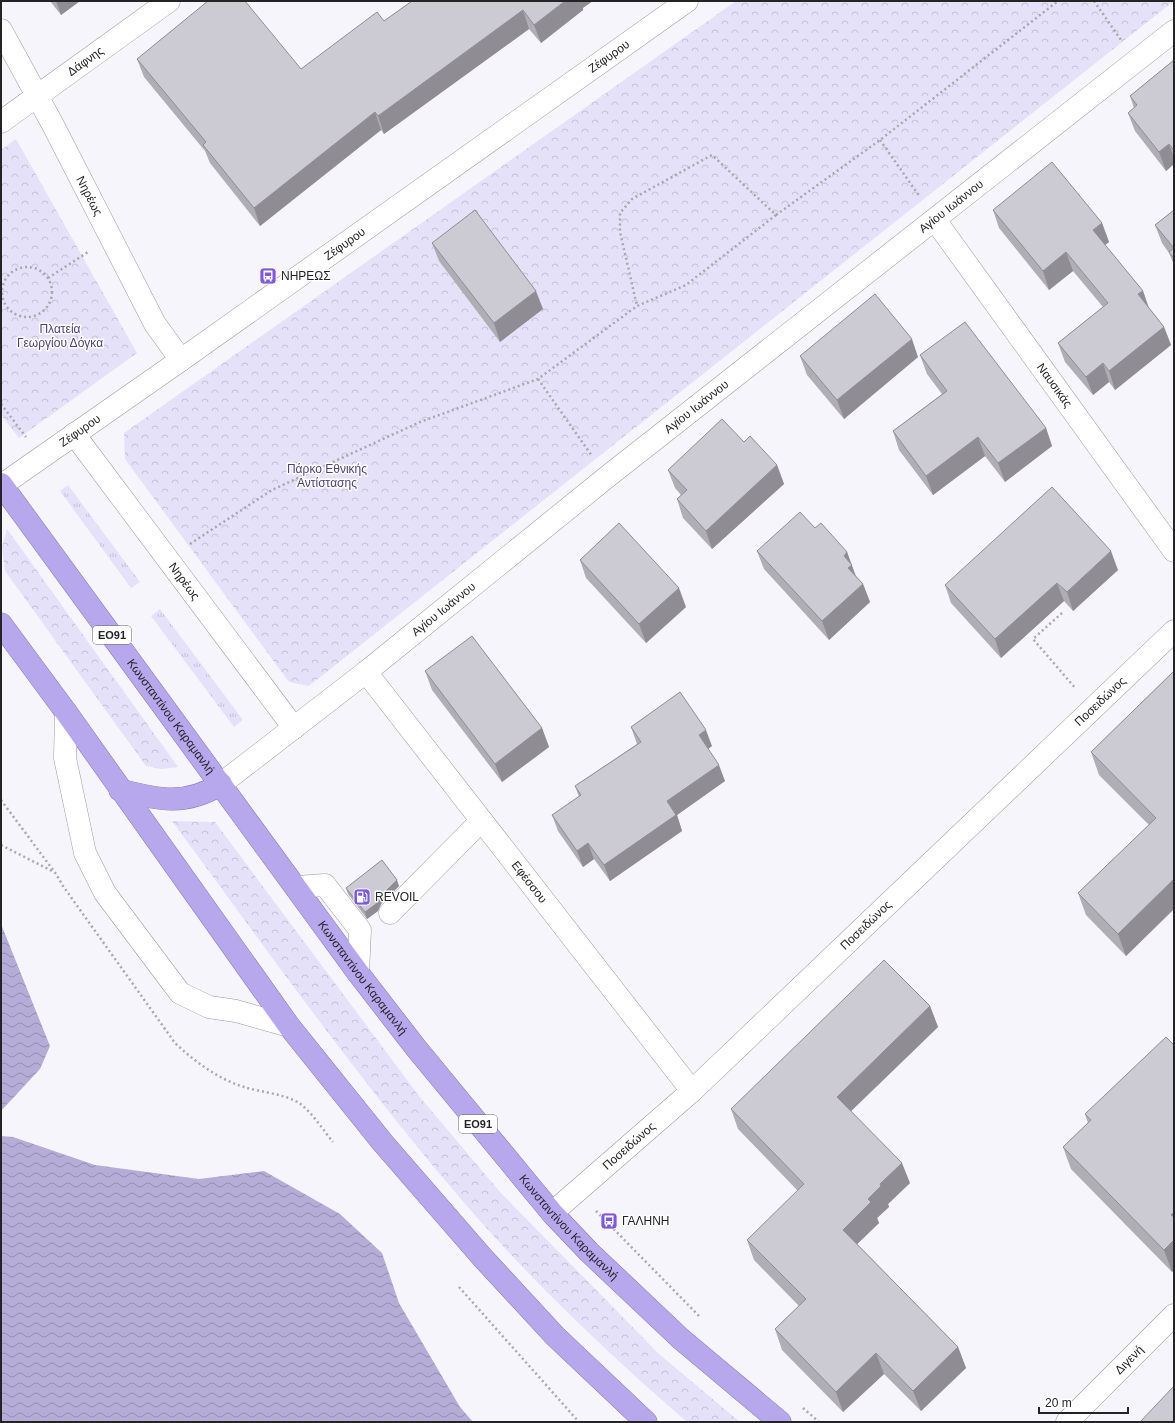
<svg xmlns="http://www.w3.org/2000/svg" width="1175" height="1423" viewBox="0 0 1175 1423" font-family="Helvetica,sans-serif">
	<defs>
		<pattern id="grass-tufts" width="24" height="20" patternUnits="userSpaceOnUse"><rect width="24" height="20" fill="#e5e1f9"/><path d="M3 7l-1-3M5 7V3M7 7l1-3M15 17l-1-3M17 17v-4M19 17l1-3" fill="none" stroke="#c4c1d5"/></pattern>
		<pattern id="forest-crowns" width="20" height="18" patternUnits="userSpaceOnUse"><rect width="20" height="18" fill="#e5e1f9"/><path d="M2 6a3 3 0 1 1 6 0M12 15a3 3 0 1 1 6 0" fill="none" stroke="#c4c1d5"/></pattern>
		<pattern id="water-waves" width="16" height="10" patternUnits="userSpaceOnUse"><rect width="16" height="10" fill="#b5add7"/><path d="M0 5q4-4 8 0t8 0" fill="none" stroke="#938dae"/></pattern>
	</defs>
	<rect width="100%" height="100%" fill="#f6f5fc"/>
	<g fill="url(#grass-tufts)">
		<path d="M68 485 140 582 131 588 60 491Z"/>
		<path d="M160 609 243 720 234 727 151 616Z"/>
	</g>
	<g fill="url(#forest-crowns)">
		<path d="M736 1H1174L309 686 289 682 125 459 124 433Z"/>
		<path d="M16 139 137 353 19 438 1 415V150Z"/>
		<path d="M7 529 178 767 161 769 146 766 5 571 2 547Z"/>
		<path d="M172 821 215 822 419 1096 500 1192 659 1354 740 1422H687C612 1357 539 1288 473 1213 365 1089 270 954 172 821Z"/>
	</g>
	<g fill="url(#water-waves)">
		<path d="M1 924 50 1046 40 1069 1 1111Z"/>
		<path d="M1 1136 13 1137 95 1165 199 1179 264 1171 340 1214 382 1253 399 1303 460 1407 473 1422H1Z"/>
	</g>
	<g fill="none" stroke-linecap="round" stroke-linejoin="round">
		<g stroke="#9b9aa1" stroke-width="23">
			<g id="minor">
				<path id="s1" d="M1 30 53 125 155 324 181 360"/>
				<path id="s2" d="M1 122 169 1"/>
				<path id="s3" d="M935 220 1174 551"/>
				<path id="s4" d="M74 434 294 728"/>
				<path id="s5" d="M2 485 181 360 687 1"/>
				<path id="s6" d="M366 672 692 1091"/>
				<path d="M66 712 65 758 85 853 105 893 180 993 209 1007 236 1011 289 1026"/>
				<path id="s7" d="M221 784 366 672 607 477 1174 31"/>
				<path d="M297 887 325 885 360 930 358 973"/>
				<path d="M390 913 481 821"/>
				<path id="s8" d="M552 1213 692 1091 1174 631"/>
				<path id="s9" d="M1067 1422 1174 1315"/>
			</g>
		</g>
		<g stroke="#847aa8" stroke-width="23">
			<g id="highway">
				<path id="s10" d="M1 484 358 973 416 1048 552 1213 589 1252 681 1339 780 1422"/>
				<path d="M1 624 66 712 289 1026 383 1143 482 1257 555 1336 646 1422"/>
				<path d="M120 790C158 800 186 806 221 784"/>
			</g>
		</g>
		<g stroke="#a8a7ad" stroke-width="2.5" stroke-dasharray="2 3" stroke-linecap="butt">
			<path d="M1094 1 1121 40"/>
			<path d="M880 140 920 197"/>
			<path d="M776 215 880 140 1058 1"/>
			<circle cx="27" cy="292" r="25"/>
			<path d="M48 278 88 252"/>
			<path d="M538 379 592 456"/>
			<path d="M1 404 26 437"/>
			<path d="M190 544 272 490 420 422 538 379 637 306 686 285 776 215 712 155 632 199 620 213V232L637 306"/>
			<path d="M1062 613 1033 639 1076 689"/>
			<path d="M1 800 56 874 63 886 175 1043C194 1061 218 1079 244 1087 260 1092 285 1094 299 1103 312 1112 323 1130 333 1142"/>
			<path d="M1 845 54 872"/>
			<path d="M596 1211 700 1317"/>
			<path d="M459 1287 579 1422"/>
			<path d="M803 1408 819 1422"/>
		</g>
		<use href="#minor" stroke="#fff" stroke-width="22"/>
		<use href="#highway" stroke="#b7a8ee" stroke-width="22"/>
	</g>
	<g fill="#afaeb5">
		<path d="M50 1H80L61 15Z"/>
		<path d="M412 1 583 8V10L541 43 529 29 384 134 381 130 260 226 210 163 205 151 144 77 137 59 301 69 384 21Z"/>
		<path d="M1174 60V164L1166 171 1135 131 1128 113 1134 108 1130 96Z"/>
		<path d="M993 210 1102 223 1109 242 1105 245 1143 291 1149 308 1164 327 1171 345 1115 390 1109 382 1093 395 1065 362 1058 343 1103 307 1073 271 1049 290 999 228Z"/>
		<path d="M1174 210V265L1169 253 1162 243 1155 225Z"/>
		<path d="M432 243 543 309 500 342 439 261Z"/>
		<path d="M920 355 1046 428 1052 446 1005 482 985 456 933 495 899 450 893 431 942 394 927 374Z"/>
		<path d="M800 356 918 357 844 419 807 375Z"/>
		<path d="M744 442 777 465 784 484 712 549 683 518 677 499 681 495 675 488 668 470Z"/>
		<path d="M815 528 847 552 856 576 863 584 870 602 829 640 764 569 757 551Z"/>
		<path d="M580 560 686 607 646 643 586 578Z"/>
		<path d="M1118 570 1073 611 1064 601 1001 658 951 603 945 585Z"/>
		<path d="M425 671 542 728 549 747 502 782 432 690Z"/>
		<path d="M1174 671V909L1126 956 1086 915 1078 893 1149 825 1099 775 1091 752Z"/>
		<path d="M631 727 712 746 708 749 725 781 677 815 682 831 610 881 594 859 583 867 558 831 552 815 579 797 575 786 637 744Z"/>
		<path d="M399 886 381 904 378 911 367 919 348 894 346 888Z"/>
		<path d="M930 1006 938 1027 851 1111 910 1183 888 1204 889 1207 877 1218 879 1223 857 1244 958 1347 966 1368 921 1411 884 1374 843 1412 782 1350 775 1329 799 1306 754 1260 747 1240 798 1191 738 1129 731 1109Z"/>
		<path d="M1174 1045V1270L1172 1272 1071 1169 1063 1147 1088 1123 1085 1114Z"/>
	</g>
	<g fill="#8f8d93">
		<path d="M56 1H80L61 15Z"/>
		<path d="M565 1H593L583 8V10L541 43 534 25Z"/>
		<path d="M523 10 529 29 384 134 378 116Z"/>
		<path d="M375 112 381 130 260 226 254 208Z"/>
		<path d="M1169 144 1174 158V164L1166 171 1159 152Z"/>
		<path d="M1102 223 1109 242 1100 249 1093 230Z"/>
		<path d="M1066 252 1073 271 1049 290 1043 271Z"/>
		<path d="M536 291 543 309 500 342 494 323Z"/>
		<path d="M1143 291 1149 309 1138 294Z"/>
		<path d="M1164 327 1171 345 1115 390 1109 371Z"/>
		<path d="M912 339 918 357 844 419 837 400Z"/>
		<path d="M1103 363 1109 382 1093 395 1086 377Z"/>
		<path d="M1046 428 1052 446 1005 482 998 463Z"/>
		<path d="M978 437 985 456 933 495 926 476Z"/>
		<path d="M777 465 784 484 712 549 706 531Z"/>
		<path d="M1111 551 1118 570 1073 611 1067 592Z"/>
		<path d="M847 552 858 583 855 586 844 556Z"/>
		<path d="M1057 583 1064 601 1001 658 995 639Z"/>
		<path d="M863 584 870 602 829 640 822 621Z"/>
		<path d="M679 588 686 607 646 643 639 624Z"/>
		<path d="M542 728 549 747 502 782 495 764Z"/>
		<path d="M706 730 712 746 705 751 699 735Z"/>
		<path d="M719 765 725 781 677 815 682 831 610 881 604 865 667 801Z"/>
		<path d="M588 843 594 859 583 867 577 851Z"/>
		<path d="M1174 879V909L1126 956 1118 934Z"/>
		<path d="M397 880 399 886 381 904 378 911 367 919 365 912Z"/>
		<path d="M930 1006 938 1027 845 1117 837 1097Z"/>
		<path d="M902 1163 910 1183 888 1204 889 1207 877 1218 879 1223 850 1251 843 1230 880 1184Z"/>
		<path d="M1174 1212V1222L1171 1215Z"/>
		<path d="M1174 1240V1270L1172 1272 1164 1250Z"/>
		<path d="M958 1347 966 1368 921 1411 913 1391Z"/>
		<path d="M876 1353 884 1374 843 1412 836 1392Z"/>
	</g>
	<g fill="#cccad2" stroke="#8f8d93">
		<path d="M208 1H245L301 69 377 12 384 21 412 1H565L534 25 523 10 378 116 375 112 254 208 203 145 206 142 137 59Z"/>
		<path d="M1174 60V150L1169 144 1159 152 1128 113 1137 105 1130 96Z"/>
		<path d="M1052 162 1102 223 1093 230 1143 291 1138 294 1164 327 1109 371 1103 363 1086 377 1058 343 1108 303 1066 252 1043 271 993 210Z"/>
		<path d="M475 210 536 291 494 323 432 243Z"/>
		<path d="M1174 210V248L1155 225Z"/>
		<path d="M1174 248V258L1169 252Z"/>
		<path d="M875 294 912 339 837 400 800 356Z"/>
		<path d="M965 322 1046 428 998 463 978 437 926 476 893 431 947 391 920 355Z"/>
		<path d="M722 419 744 442 750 436 777 465 706 531 677 499 687 490 668 470Z"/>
		<path d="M1052 487 1111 551 1067 592 1057 583 995 639 945 585Z"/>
		<path d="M800 512 815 528 821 523 847 552 844 556 852 565 848 568 863 584 822 621 757 551Z"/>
		<path d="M619 523 679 588 639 624 580 560Z"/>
		<path d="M472 636 542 728 495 764 425 671Z"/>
		<path d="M1174 671V879L1118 934 1078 893 1156 818 1091 752Z"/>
		<path d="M680 692 706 730 699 735 719 765 667 801 676 815 604 865 588 843 577 851 552 815 581 795 575 786 641 742 631 727Z"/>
		<path d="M382 860 397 880 379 898 376 904 365 912 346 888Z"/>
		<path d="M884 960 930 1006 837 1097 902 1163 880 1184 881 1186 868 1199 871 1202 843 1230 958 1347 913 1391 876 1353 836 1392 775 1329 806 1299 747 1240 804 1184 731 1109Z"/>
		<path d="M1166 1037 1174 1045V1212L1171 1215 1174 1217V1240L1164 1250 1063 1147 1091 1120 1085 1114Z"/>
		<path d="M1174 1386V1422H1140Z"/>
	</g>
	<defs>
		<g id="bus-square" transform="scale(0.9)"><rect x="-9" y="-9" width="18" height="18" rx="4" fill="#7f5ad4" stroke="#fff"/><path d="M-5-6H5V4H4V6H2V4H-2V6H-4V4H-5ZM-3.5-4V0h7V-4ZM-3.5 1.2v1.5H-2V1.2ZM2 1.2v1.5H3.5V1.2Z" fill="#fff"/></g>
		<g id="fuel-square" transform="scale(0.9)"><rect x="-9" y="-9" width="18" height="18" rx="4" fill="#7f5ad4" stroke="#fff"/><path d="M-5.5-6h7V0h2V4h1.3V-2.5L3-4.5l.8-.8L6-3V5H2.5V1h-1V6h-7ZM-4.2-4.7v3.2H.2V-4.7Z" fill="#fff"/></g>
	</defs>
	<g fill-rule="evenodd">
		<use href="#bus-square" x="268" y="276"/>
		<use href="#fuel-square" x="362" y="897"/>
		<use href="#bus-square" x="609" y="1221"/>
	</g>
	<g text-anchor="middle" stroke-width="3" stroke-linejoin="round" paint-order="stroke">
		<g fill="#fff" stroke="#666668" stroke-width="1">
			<rect x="93" y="626" width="38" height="18" rx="3"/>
			<rect x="459" y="1115" width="38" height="18" rx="3"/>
		</g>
		<g font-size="11" font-weight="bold" fill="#242427">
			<text x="112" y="639">ΕΟ91</text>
			<text x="478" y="1128">ΕΟ91</text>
		</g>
		<g font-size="12" fill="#242427" stroke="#fff">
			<text dy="4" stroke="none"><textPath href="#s5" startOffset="743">Ζέφυρου</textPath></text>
			<text dy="4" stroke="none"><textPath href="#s2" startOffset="104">Δάφνης</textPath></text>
			<text dy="4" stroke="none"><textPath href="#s1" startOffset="188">Νηρέως</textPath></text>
			<text dy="4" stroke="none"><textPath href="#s7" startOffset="931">Αγίου Ιωάννου</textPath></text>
			<text dy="4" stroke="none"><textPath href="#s5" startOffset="419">Ζέφυρου</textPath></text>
			<text dy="4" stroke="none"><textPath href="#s3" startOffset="204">Ναυσικάς</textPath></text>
			<text dy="4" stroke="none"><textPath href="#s7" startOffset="607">Αγίου Ιωάννου</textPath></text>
			<text dy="4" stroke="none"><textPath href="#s5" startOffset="95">Ζέφυρου</textPath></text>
			<text dy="4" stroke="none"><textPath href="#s4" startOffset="184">Νηρέως</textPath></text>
			<text dy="4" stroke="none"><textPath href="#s7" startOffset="283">Αγίου Ιωάννου</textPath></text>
			<text dy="4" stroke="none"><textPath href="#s8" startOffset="750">Ποσειδώνος</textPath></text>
			<text dy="4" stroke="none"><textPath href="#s10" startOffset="288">Κωνσταντίνου Καραμανλή</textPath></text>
			<text dy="4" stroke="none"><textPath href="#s6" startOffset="266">Εφέσσου</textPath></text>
			<text dy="4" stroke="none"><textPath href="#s8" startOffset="426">Ποσειδώνος</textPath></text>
			<text dy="4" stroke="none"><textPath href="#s10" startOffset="612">Κωνσταντίνου Καραμανλή</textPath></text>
			<text dy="4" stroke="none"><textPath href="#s8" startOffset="102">Ποσειδώνος</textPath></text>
			<text dy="4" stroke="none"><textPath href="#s10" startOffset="936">Κωνσταντίνου Καραμανλή</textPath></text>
			<text dy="4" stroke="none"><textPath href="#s9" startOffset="88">Διγενή</textPath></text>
		</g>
		<g font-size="12" fill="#242427" stroke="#fff" text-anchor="start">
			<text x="281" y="280">ΝΗΡΕΩΣ</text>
			<text x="375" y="901">REVOIL</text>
			<text x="622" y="1225">ΓΑΛΗΝΗ</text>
		</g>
		<g font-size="12" fill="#504279" stroke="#fff">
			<text x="60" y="333">Πλατεία<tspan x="60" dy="14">Γεωργίου Δόγκα</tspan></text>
			<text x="327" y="473">Πάρκο Εθνικής<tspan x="327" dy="14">Αντίστασης</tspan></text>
		</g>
	</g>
	<rect width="1175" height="1423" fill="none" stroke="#242427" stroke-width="4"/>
	<path d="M1039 1407v6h89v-6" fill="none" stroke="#242427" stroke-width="2"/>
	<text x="1045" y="1407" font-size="12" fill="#242427" stroke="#ffffff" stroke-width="3" paint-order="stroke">20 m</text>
</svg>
